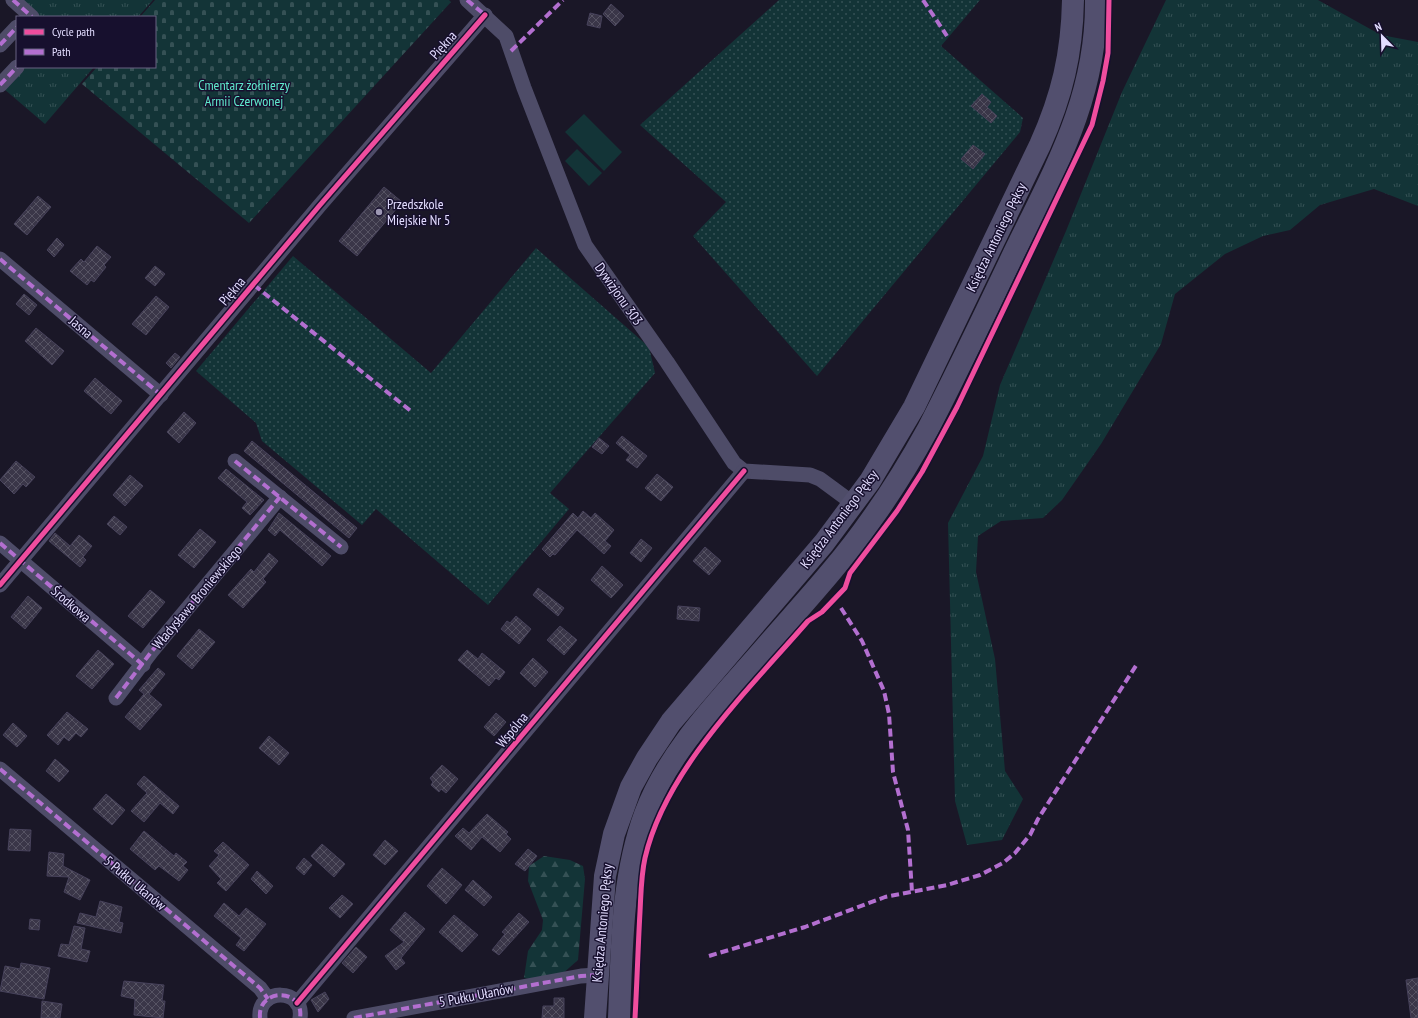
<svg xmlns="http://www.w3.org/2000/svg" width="1418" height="1018" viewBox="0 0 1418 1018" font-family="'PT Sans Narrow',sans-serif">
	<defs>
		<pattern id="grass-tufts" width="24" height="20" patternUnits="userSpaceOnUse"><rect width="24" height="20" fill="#133437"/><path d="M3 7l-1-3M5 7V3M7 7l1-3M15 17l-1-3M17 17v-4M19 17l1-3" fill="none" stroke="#355155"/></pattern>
		<pattern id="forest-firs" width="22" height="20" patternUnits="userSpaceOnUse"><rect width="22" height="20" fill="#133437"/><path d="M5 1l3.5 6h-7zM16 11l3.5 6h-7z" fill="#355155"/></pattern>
		<pattern id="cemetery-stones" width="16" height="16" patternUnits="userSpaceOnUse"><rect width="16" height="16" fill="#133437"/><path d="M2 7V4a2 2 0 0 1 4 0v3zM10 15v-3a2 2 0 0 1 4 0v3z" fill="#355155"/></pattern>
		<pattern id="garden-dots" width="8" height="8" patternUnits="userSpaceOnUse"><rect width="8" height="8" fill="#133437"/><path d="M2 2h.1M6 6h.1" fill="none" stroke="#355155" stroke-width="1.8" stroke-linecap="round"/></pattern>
		<pattern id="building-cross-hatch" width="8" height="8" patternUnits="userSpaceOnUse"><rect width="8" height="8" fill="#3a3648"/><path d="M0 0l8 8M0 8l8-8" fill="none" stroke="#565363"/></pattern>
	</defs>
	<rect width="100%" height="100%" fill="#1a1727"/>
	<g fill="url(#grass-tufts)">
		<path d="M19 0H153L138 17H39Z"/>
		<path d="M1166 0H1318L1381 35 1418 42V206L1374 189 1320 205 1290 230 1263 236 1225 254 1175 294 1161 344 1101 444 1062 500 1043 518 1001 521 978 536 976 572 995 659 1005 771 1023 799 1002 840 967 845 955 801 948 523 983 456 1000 385 1066 231 1122 92Z"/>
		<path d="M23 67H94L45 124 4 89Z"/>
	</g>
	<path fill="url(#forest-firs)" d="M544 856 570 860 583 866 585 879 578 960 561 975 530 979 524 978 528 951 542 930 543 920 528 881 529 866Z"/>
	<path fill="url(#cemetery-stones)" d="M155 0H449L451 2 249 223 82 84 97 67H155V17H140Z"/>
	<g fill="#133437">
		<path d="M584 114 622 152 604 171 565 132Z"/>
		<path d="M577 149 602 173 589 186 565 161Z"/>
	</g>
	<g fill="url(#garden-dots)">
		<path d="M779 0H980L941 46 1023 118 1020 132 817 376 693 236 726 202 640 125Z"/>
		<path d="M536 248 649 347 655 373 550 493 569 509 488 605 376 509 362 525 262 441 256 423 196 371 293 256 431 373Z"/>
	</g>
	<g fill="url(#building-cross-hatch)" stroke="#47425b">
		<path d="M611 4 624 16 615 26 603 14Z"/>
		<path d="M590 13 602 16 600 28 587 25Z"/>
		<path d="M982 94 991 102 987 107 997 116 991 123 971 106Z"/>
		<path d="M973 145 985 154 973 169 961 159Z"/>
		<path d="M384 187 402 202 357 256 339 241Z"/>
		<path d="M38 196 51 207 27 235 14 224Z"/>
		<path d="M57 238 64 245 54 257 47 250Z"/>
		<path d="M97 246 111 257 104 265 106 267 94 282 91 280 87 285 70 271 81 259 84 262Z"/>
		<path d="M155 266 165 274 155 286 145 278Z"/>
		<path d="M24 294 37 305 29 315 16 304Z"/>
		<path d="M156 296 169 307 146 335 132 324Z"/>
		<path d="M36 328 64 351 52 365 25 341Z"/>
		<path d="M175 353 180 357 171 368 166 363Z"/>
		<path d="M95 378 122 401 111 414 84 391Z"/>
		<path d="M184 412 196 423 179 443 167 432Z"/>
		<path d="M622 436 647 456 637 468 626 460 630 455 616 443Z"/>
		<path d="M599 438 609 446 602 454 592 447Z"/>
		<path d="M252 441 357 528 349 538 244 451Z"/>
		<path d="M16 461 35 477 26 487 23 484 14 494 0 480Z"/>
		<path d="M226 469 264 500 250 515 242 508 247 502 218 478Z"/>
		<path d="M657 474 673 487 661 501 645 488Z"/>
		<path d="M130 475 143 486 125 506 113 495Z"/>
		<path d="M583 511 591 518 595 513 614 530 605 541 611 546 604 554 577 530 555 555 553 554 550 557 542 549 573 513 578 518Z"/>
		<path d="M279 513 331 556 322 566 280 530 275 536 268 530Z"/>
		<path d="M114 516 127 527 120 535 107 524Z"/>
		<path d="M200 529 216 542 194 568 178 555Z"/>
		<path d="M55 533 70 546 79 535 92 546 83 557 86 560 80 567 49 541Z"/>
		<path d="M641 539 652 548 641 562 630 553Z"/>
		<path d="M705 547 721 561 709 575 693 561Z"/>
		<path d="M269 553 278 561 263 579 266 582 243 608 228 595 251 569 254 572Z"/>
		<path d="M602 566 623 585 611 598 591 580Z"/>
		<path d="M538 588 564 608 558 616 533 595Z"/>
		<path d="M150 590 165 602 143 628 128 616Z"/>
		<path d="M28 596 42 608 25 629 11 617Z"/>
		<path d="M678 606 700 608 699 621 677 619Z"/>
		<path d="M516 616 531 629 519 644 501 629 507 621 510 623Z"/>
		<path d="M560 626 577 640 564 655 547 640Z"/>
		<path d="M199 629 215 642 192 669 177 656Z"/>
		<path d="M98 650 114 664 92 689 76 676Z"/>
		<path d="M467 650 478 659 482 653 505 672 499 680 496 678 489 686 458 660Z"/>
		<path d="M533 658 548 672 535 687 520 673Z"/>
		<path d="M158 668 165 674 149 694 162 705 140 730 125 717 144 694 139 690Z"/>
		<path d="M67 712 88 729 81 737 76 733 69 741 64 737 58 745 47 735Z"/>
		<path d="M496 713 506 722 494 736 484 727Z"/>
		<path d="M13 723 27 736 17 747 3 735Z"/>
		<path d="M269 736 289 753 279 765 259 748Z"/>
		<path d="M55 759 69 771 59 782 46 771Z"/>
		<path d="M442 765 458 779 446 793 441 789 439 792 431 785 433 782 430 778Z"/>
		<path d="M144 776 179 806 173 814 160 803 144 822 131 811 147 793 137 784Z"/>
		<path d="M106 794 125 810 112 825 93 809Z"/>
		<path d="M487 814 508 832 506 834 511 839 500 852 482 837 471 850 455 836 463 828 469 833Z"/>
		<path d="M10 829 31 830 30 851 8 850Z"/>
		<path d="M144 831 174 856 176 853 187 862 183 866 188 870 179 881 159 866 155 870 130 849Z"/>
		<path d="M385 840 398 851 385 865 373 855Z"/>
		<path d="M223 842 249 865 226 891 217 883 221 879 209 866 219 855 214 851Z"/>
		<path d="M322 844 345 864 334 877 311 856Z"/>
		<path d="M528 849 537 856 525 871 515 864Z"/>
		<path d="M49 852 64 854 63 866 90 880 80 900 64 892 69 877 47 876Z"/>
		<path d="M304 858 312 865 304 875 296 868Z"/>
		<path d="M442 868 462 885 446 904 427 886Z"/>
		<path d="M257 871 273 886 266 894 251 879Z"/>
		<path d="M473 880 492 897 484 906 465 890Z"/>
		<path d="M342 895 353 904 340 918 329 908Z"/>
		<path d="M100 901 122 907 119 922 123 923 121 933 77 923 80 913 96 917Z"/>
		<path d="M224 903 239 916 246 908 266 924 244 951 236 945 241 938 214 916Z"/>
		<path d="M405 912 425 929 401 958 405 963 396 970 385 956 404 942 390 930Z"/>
		<path d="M519 913 529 922 499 955 492 950 505 934 502 932Z"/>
		<path d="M454 915 478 935 462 952 439 932Z"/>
		<path d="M30 919 40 920 39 930 29 929Z"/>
		<path d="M74 926 85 928 81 949 90 951 87 962 58 956 61 944 69 945Z"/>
		<path d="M356 947 367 957 353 973 342 963Z"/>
		<path d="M21 963 50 968 44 999 0 991 5 966 20 969Z"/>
		<path d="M1418 978V1018H1411L1406 980Z"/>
		<path d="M124 981 164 985 162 1001H165L163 1018 134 1015 135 999 121 996Z"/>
		<path d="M325 992 329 999 318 1012 311 1000Z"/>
		<path d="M554 998H564V1018H542L543 1006H554Z"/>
		<path d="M42 1001 62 1004 60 1018H41Z"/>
	</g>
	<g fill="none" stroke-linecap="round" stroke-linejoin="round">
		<g stroke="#4e4c68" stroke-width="15">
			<path d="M13 0 32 17"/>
			<path d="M467 0 506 36 524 88 585 245 667 362 734 463 744 471 810 475 820 479 854 504"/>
			<path d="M0 45 17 27"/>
			<path d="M0 85 17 67"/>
			<path d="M0 259 161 395"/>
			<path d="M235 461 341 547"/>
			<path d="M0 543 143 665"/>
			<path d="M0 585 320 205 485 15"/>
			<path d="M116 698 152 651 280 497"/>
			<path d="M0 769 260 988 268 999"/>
			<path d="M297 1003 744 471"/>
			<path d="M260 1018C257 987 305 988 300 1018"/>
			<path d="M354 1018 581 976 597 975"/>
		</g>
		<g stroke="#524f6e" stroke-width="22">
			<path d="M595 1018 605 876 614 834 631 787 647 758 671 722 824 543 870 481 914 407 1040 145C1062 96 1072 54 1073 0"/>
			<path d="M619 1018C622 949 621 879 645 814 669 750 720 700 763 650 800 607 839 566 871 520 892 491 911 460 928 429 958 371 986 312 1014 253 1055 169 1097 97 1096 0"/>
		</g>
		<g stroke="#b36fd0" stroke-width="4" stroke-dasharray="8 4" stroke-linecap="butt">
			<path d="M13 0 32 17"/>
			<path d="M467 0 485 15 484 17"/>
			<path d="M923 0 947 36"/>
			<path d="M0 45 17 27"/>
			<path d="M511 51 563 0"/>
			<path d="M0 85 17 67"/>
			<path d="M0 259 161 395"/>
			<path d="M254 285 412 412"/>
			<path d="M235 461 341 547"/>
			<path d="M0 543 143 665"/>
			<path d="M841 608 862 641 884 691 889 714 893 772 908 830 912 892"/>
			<path d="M116 698 152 651 280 497"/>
			<path d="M0 769 260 988 268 999"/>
			<path d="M709 956 805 927 885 897 947 885 980 875 1003 863 1015 853 1030 835 1038 819 1137 664"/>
			<path d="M260 1018C257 987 305 988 300 1018"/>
			<path d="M354 1018 581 976 597 975"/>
		</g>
		<g stroke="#17102e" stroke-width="8">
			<g id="cycleway">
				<path d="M0 585 320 205 485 15"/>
				<path d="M297 1003 744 471"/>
				<path d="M635 1018C637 983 638 947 640 912 641 894 641 876 645 858 665 770 750 688 808 621L822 612 845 588 850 573 897 511 922 472 957 407 1092 125 1103 81 1108 53 1109 0"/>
			</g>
		</g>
		<use href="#cycleway" stroke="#ef4d9e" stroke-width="5"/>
	</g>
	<circle fill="#9d98b3" stroke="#17102e" stroke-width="1.5" cx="379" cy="212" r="4"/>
	<g text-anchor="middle" stroke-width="3" stroke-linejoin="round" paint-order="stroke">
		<g font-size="14" fill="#e3ddff" stroke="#17102e">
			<text transform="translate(443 45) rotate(-48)" y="5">Piękna</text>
			<text transform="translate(996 237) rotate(-64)" y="5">Księdza Antoniego Pęksy</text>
			<text transform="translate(232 291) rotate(-50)" y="5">Piękna</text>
			<text transform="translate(619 294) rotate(55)" y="5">Dywizjonu 303</text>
			<text transform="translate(81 327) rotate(40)" y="5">Jasna</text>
			<text transform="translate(839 519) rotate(-53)" y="5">Księdza Antoniego Pęksy</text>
			<text transform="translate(197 597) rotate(-50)" y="5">Władysława Broniewskiego</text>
			<text transform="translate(71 604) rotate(41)" y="5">Środkowa</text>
			<text transform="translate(512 730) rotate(-50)" y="5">Wspólna</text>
			<text transform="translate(135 883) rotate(40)" y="5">5 Pułku Ułanów</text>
			<text transform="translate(602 923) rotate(-85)" y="5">Księdza Antoniego Pęksy</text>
			<text transform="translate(476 995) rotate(-11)" y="5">5 Pułku Ułanów</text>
		</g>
		<g font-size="14" fill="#5feacd" stroke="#17102e">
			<text x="244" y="90">Cmentarz żołnierzy<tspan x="244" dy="16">Armii Czerwonej</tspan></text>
		</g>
		<g font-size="14" fill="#e3ddff" stroke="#17102e" text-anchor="start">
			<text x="387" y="209">Przedszkole<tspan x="387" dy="16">Miejskie Nr 5</tspan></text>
		</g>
	</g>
	<rect x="16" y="16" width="140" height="52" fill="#17102e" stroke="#696282"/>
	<rect x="24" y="29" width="20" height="6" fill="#ef4d9e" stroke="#696282"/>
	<text x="52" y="36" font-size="12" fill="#e3ddff">Cycle path</text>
	<rect x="24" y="49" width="20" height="6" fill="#b36fd0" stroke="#696282"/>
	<text x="52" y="56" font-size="12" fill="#e3ddff">Path</text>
	<g transform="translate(1382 36) rotate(337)" stroke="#17102e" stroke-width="3" paint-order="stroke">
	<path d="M0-3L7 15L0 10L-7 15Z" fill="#e3ddff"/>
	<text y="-6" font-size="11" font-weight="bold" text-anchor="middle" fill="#e3ddff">N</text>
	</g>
</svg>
